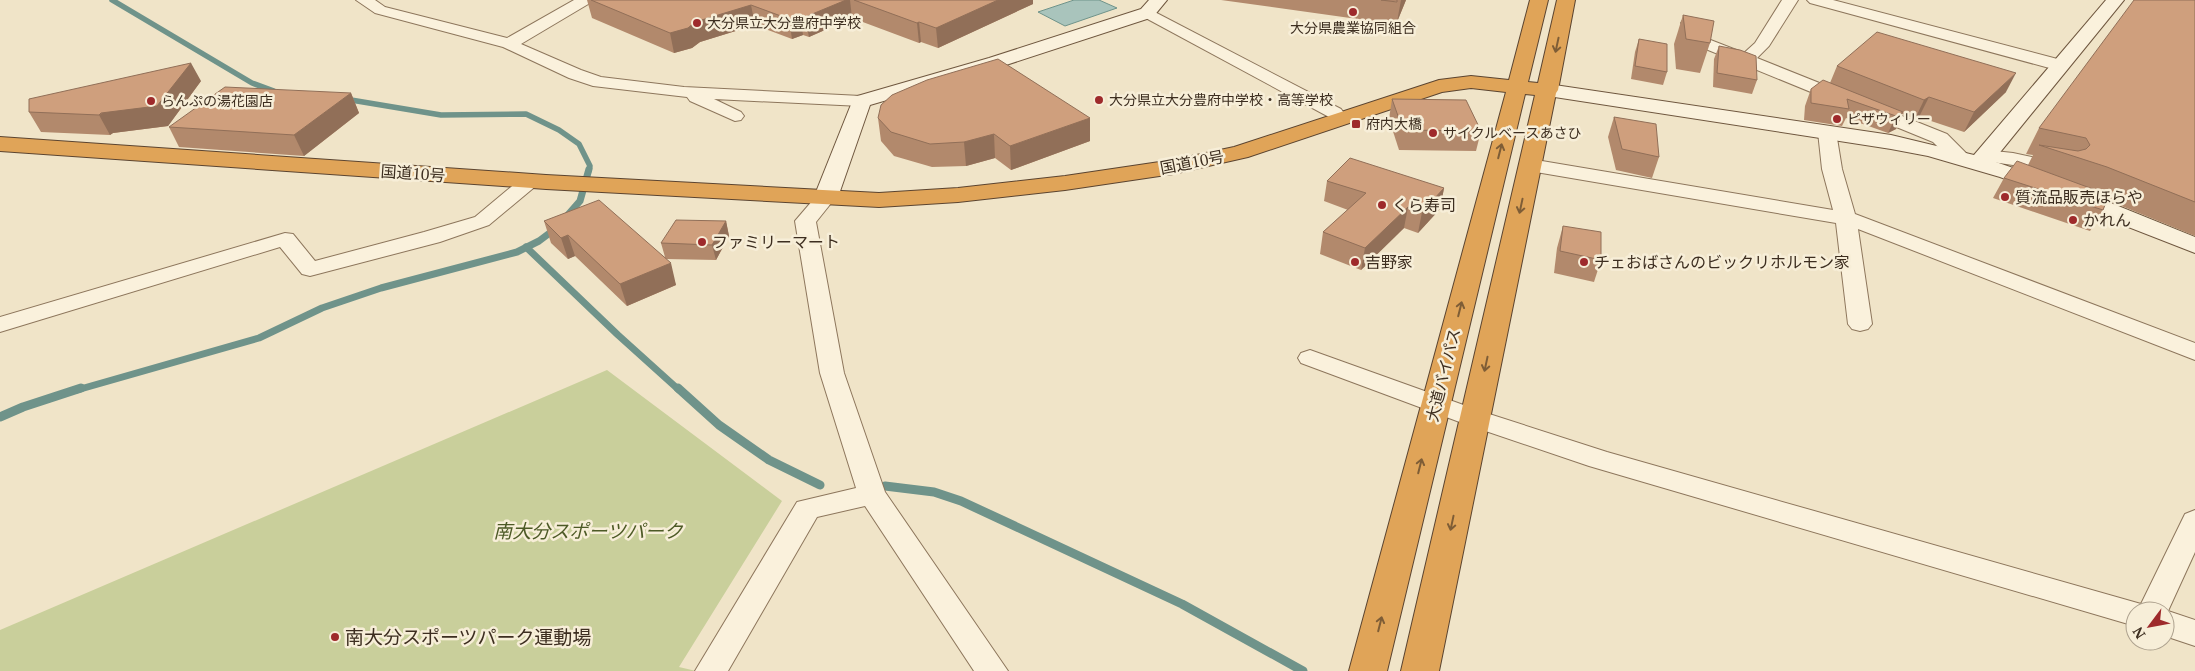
<svg xmlns="http://www.w3.org/2000/svg" width="2195" height="671" viewBox="0 0 2195 671" font-family="'PT Serif','Noto Sans JP',serif">
	<rect width="100%" height="100%" fill="#f0e4c8"/>
	<path fill="#c9cf9b" d="M607 370 782 501 679 667 696 671H0V630Z"/>
	<path fill="#a9c4bc" stroke="#6f938a" d="M1074 0H1099L1117 8 1065 26 1038 12Z"/>
	<g fill="none" stroke-linecap="round" stroke-linejoin="round">
		<g stroke="#6f938a" stroke-width="5.5">
			<path d="M112 0 252 83 274 91"/>
			<path d="M345 99 441 115 526 114 559 130 579 144 590 166 589 171"/>
		</g>
		<g stroke="#6f938a" stroke-width="7">
			<path d="M566 217 580 201 589 169"/>
			<path d="M526 247 618 335 679 390"/>
			<path d="M77 390 259 338 322 308 381 288 517 252 539 241 555 229"/>
		</g>
		<g stroke="#6f938a" stroke-width="9">
			<path d="M678 388 719 425 769 460 820 485"/>
			<path d="M0 417 23 407 81 388"/>
			<path d="M885 486 934 492 961 501 1182 604 1303 671"/>
		</g>
		<g stroke="#8d765c" stroke-width="2">
			<g id="street">
				<path d="M356 0H375L385 7 507 38 574 0H593L590 3 521 44 581 70 601 77 684 87 861 96 867 97 870 101 867 105 861 106 714 99 741 112 744 116 741 120 735 121 690 101 687 97 593 86 569 78 503 47 375 13Z"/>
				<path d="M1782 0H1798L1769 46 1757 58 1947 134 1970 157 1967 161C1952 165 1943 152 1933 142L1696 45 1681 23 1683 20H1695L1708 39 1744 53 1755 43Z"/>
				<path d="M1807 0H1833L2065 61 2067 65 2065 69H2053L1810 3Z"/>
				<path d="M1147 8 1341 109 1344 113 1341 117 1335 118 1329 117 1142 16 1139 13 1142 10Z"/>
				<path d="M1827 126 1834 128 1836 132 1842 169 1855 214 2195 343V360L1858 229 1872 324 1868 329 1860 331 1852 329 1848 324 1836 223 1530 171 1523 169 1520 165 1523 161 1530 159 1833 210 1822 169 1818 132 1820 128Z"/>
				<path d="M1985 150 2013 153 2060 163 2067 165 2070 169 2067 173 2060 175 2013 165 1978 160 1975 156 1978 152Z"/>
				<path d="M530 175 537 177 540 181 537 185 489 225 440 242 310 276 302 274 280 247 0 332V317L285 233 293 234 315 261 424 232 475 217 523 177Z"/>
				<path d="M826 191 833 193 836 197 816 222 844 373 885 492 1008 671H974L865 506 817 517 728 671H695L797 502 856 488 820 373 795 221 819 193Z"/>
				<path d="M1310 350 1483 412 1607 452 2141 604 2185 514 2195 510V552L2168 611 2195 620V646L2165 636V611H2135V626L1589 466 1465 424 1301 363 1298 358 1301 353Z"/>
			</g>
		</g>
		<g stroke="#6f573f" stroke-width="2">
			<g id="secondary">
				<path d="M1149 0H1167L1153 17 1003 66 870 105 838 197 834 202 826 204 818 202 814 197 854 97 989 58 1141 9Z"/>
				<path d="M2106 0H2124L1993 161 2091 195 2195 237V253L2000 177 1928 156 1891 149 1548 96 1541 94 1538 90 1541 86 1548 84 1891 135 1974 155Z"/>
			</g>
		</g>
		<g stroke="#5b4430" stroke-width="2">
			<path id="highway" d="M1530 0H1548L1528 82 1538 83 1557 0H1575L1558 90 1556 93 1439 671H1401L1535 95 1525 94 1387 671H1349L1506 92 1471 88 1442 92 1248 157 1173 174 1065 190 958 202 879 207 546 189 0 151V137L546 175 879 193 958 188 1065 176 1173 160 1234 147 1439 80 1471 76 1509 80Z"/>
		</g>
		<use href="#street" fill="#faf1dc" fill-rule="evenodd"/>
		<use href="#secondary" fill="#faf1dc" fill-rule="evenodd"/>
		<use href="#highway" fill="#e0a458" fill-rule="evenodd"/>
	</g>
	<g fill="#b2896c">
		<path d="M587 0H1033V4L938 48 921 42 919 43 852 18 809 37 803 35 792 39 755 25 700 42 692 48 674 53 592 18Z"/>
		<path d="M1221 0H1406L1397 22 1394 21 1393 24Z"/>
		<path d="M2195 0V236L2107 200 2103 210 2090 231 1993 198 2004 178 2028 165 2033 155 2026 154 2039 128Z"/>
		<path d="M1683 15 1710 43 1700 73 1676 69 1674 44Z"/>
		<path d="M1639 39 1667 72 1663 85 1631 79 1635 52Z"/>
		<path d="M1719 46 1757 80 1752 94 1713 87 1714 59Z"/>
		<path d="M1837 66 2006 92 1964 132 1919 117 1915 119 1902 114 1896 129 1888 133 1846 118 1842 126 1804 120 1805 106 1811 89 1830 83Z"/>
		<path d="M201 81 168 126 113 133 110 135 41 132 29 112Z"/>
		<path d="M351 93 359 113 304 156 179 147 169 127Z"/>
		<path d="M1392 99 1481 131 1476 151 1399 150 1389 119Z"/>
		<path d="M1614 117 1659 157 1652 178 1616 170 1608 137Z"/>
		<path d="M878 118H1090V141L1011 170 995 158 966 166 932 167 894 156 881 141Z"/>
		<path d="M1327 181 1444 188 1440 209 1418 233 1404 228 1361 270 1320 254 1323 232 1348 210 1324 201Z"/>
		<path d="M544 221 665 257 661 243 726 221 729 236 716 260 666 259 676 285 627 306 575 256 568 259 551 243Z"/>
		<path d="M1563 226 1601 260 1594 282 1554 273 1557 248Z"/>
	</g>
	<g fill="#916f58">
		<path d="M846 0H850L852 18 809 37 805 17Z"/>
		<path d="M998 0H1033V4L938 48 936 28Z"/>
		<path d="M1401 0H1406L1397 22Z"/>
		<path d="M751 5 755 25 700 42 692 48 674 53 670 33 695 22Z"/>
		<path d="M800 15 803 35 792 39 789 19Z"/>
		<path d="M919 22 921 42 919 43 917 23Z"/>
		<path d="M191 63 201 81 168 126 113 133 110 135 99 115Z"/>
		<path d="M2016 73 2006 92 1964 132 1974 112Z"/>
		<path d="M351 93 359 113 304 156 294 135Z"/>
		<path d="M1929 97 1919 117 1915 119 1924 100Z"/>
		<path d="M1903 112 1896 129 1888 133 1896 116Z"/>
		<path d="M1090 118V141L1011 170 1010 146Z"/>
		<path d="M994 134 995 158 966 166 964 142Z"/>
		<path d="M1444 188 1440 209 1418 233 1422 212Z"/>
		<path d="M1408 207 1404 228 1361 270 1365 248Z"/>
		<path d="M726 221 729 236 716 260 712 245Z"/>
		<path d="M568 235 575 256 568 259 561 238Z"/>
		<path d="M671 263 676 285 627 306 620 284Z"/>
	</g>
	<g fill="#cf9f7d" stroke="#916f58">
		<path d="M591 0H846L805 17 800 15 789 19 751 5 695 22 688 28 670 33Z"/>
		<path d="M854 0H998L936 28 919 22 917 23Z"/>
		<path d="M1381 0H1397V2Z"/>
		<path d="M2134 0H2195V202L2107 167 2039 145 2078 151 2086 149 2090 145 2086 138 2039 128Z"/>
		<path d="M1683 15 1714 21 1710 43 1686 39Z"/>
		<path d="M1877 32 2016 73 1974 112 1929 97 1924 100 1837 66Z"/>
		<path d="M1639 39 1667 44V72L1635 66Z"/>
		<path d="M1719 46 1740 50 1756 56 1757 80 1717 73Z"/>
		<path d="M998 59 1090 118 1010 146 994 134 964 142 930 144 891 132 878 118 881 105 892 95 927 80Z"/>
		<path d="M191 63 157 106 101 113 99 115 29 112V99Z"/>
		<path d="M1823 80 1903 112 1896 116 1847 99 1849 109 1811 103V89Z"/>
		<path d="M225 87 351 93 294 135 169 127Z"/>
		<path d="M1392 99 1466 100 1481 131 1403 130Z"/>
		<path d="M1614 117 1656 124 1659 157 1622 149Z"/>
		<path d="M1350 158 1444 188 1422 212 1408 207 1365 248 1323 232 1366 193 1327 181Z"/>
		<path d="M2017 161 2109 195 2103 210 2004 178Z"/>
		<path d="M599 200 671 263 620 284 568 235 561 238 544 221Z"/>
		<path d="M676 220 726 221 712 245 661 243Z"/>
		<path d="M1563 226 1601 232V260L1560 251Z"/>
	</g>
	<defs><path id="oneway-shaft" d="M-6 0H5M1.5-3L5.5 0L1.5 3" fill="none" stroke-width="1.6" stroke-linecap="round" stroke-linejoin="round" transform="scale(1.25)"/></defs>
	<g stroke="#7e5d36">
		<use href="#oneway-shaft" transform="translate(1557 45) rotate(102)"/>
		<use href="#oneway-shaft" transform="translate(1500 151) rotate(-76)"/>
		<use href="#oneway-shaft" transform="translate(1521 206) rotate(102)"/>
		<use href="#oneway-shaft" transform="translate(1460 309) rotate(-76)"/>
		<use href="#oneway-shaft" transform="translate(1486 364) rotate(102)"/>
		<use href="#oneway-shaft" transform="translate(1420 466) rotate(-76)"/>
		<use href="#oneway-shaft" transform="translate(1452 523) rotate(102)"/>
		<use href="#oneway-shaft" transform="translate(1380 624) rotate(-76)"/>
	</g>
	<g fill="#9e2a2b" stroke="#f7eed8" stroke-width="2">
		<circle cx="1353" cy="12" r="5"/>
		<circle cx="697" cy="23" r="5"/>
		<circle cx="1099" cy="100" r="5"/>
		<circle cx="151" cy="101" r="5"/>
		<circle cx="1837" cy="119" r="5"/>
		<rect x="1351" y="119" width="10" height="10" rx="2.5"/>
		<circle cx="1433" cy="133" r="5"/>
		<circle cx="2005" cy="197" r="5"/>
		<circle cx="1382" cy="205" r="5"/>
		<circle cx="2073" cy="220" r="5"/>
		<circle cx="702" cy="242" r="5"/>
		<circle cx="1355" cy="262" r="5"/>
		<circle cx="1584" cy="262" r="5"/>
		<circle cx="335" cy="637" r="5"/>
	</g>
	<g text-anchor="middle" stroke-width="5" stroke-linejoin="round" paint-order="stroke">
		<g font-size="14" fill="#3d2e20" stroke="#f7eed8" text-anchor="start">
			<text x="707" y="28">大分県立大分豊府中学校</text>
			<text x="1353" y="33" text-anchor="middle">大分県農業協同組合</text>
			<text x="1109" y="105">大分県立大分豊府中学校・高等学校</text>
			<text x="161" y="106">らんぷの湯花園店</text>
			<text x="1847" y="124">ピザウィリー</text>
			<text x="1366" y="129">府内大橋</text>
			<text x="1443" y="138">サイクルベースあさひ</text>
		</g>
		<g font-size="16" fill="#3d2e20" stroke="#f7eed8">
			<text transform="translate(1192 162) rotate(-11)" y="6">国道10号</text>
			<text transform="translate(413 173) rotate(4)" y="6">国道10号</text>
			<text transform="translate(1443 375) rotate(-76)" y="6">大道バイパス</text>
		</g>
		<g font-size="16" fill="#3d2e20" stroke="#f7eed8" text-anchor="start">
			<text x="2015" y="203">質流品販売ほらや</text>
			<text x="1392" y="211">くら寿司</text>
			<text x="2083" y="226">かれん</text>
			<text x="712" y="248">ファミリーマート</text>
			<text x="1365" y="268">吉野家</text>
			<text x="1594" y="268">チェおばさんのビックリホルモン家</text>
		</g>
		<g font-size="19" font-style="italic" fill="#4d5a26" stroke="#f7eed8">
			<text x="588" y="538">南大分スポーツパーク</text>
		</g>
		<g font-size="19" fill="#3d2e20" stroke="#f7eed8" text-anchor="start">
			<text x="345" y="644">南大分スポーツパーク運動場</text>
		</g>
	</g>
	<g transform="translate(2150 626) rotate(238)"><circle r="24" fill="#f7eed8" stroke="#ada18e"/>
	<path d="M0-4L9 19L0 12L-9 19Z" fill="#9e2a2b"/>
	<text y="-8" font-size="14" font-weight="bold" text-anchor="middle" fill="#3d2e20">N</text>
	</g>
</svg>
